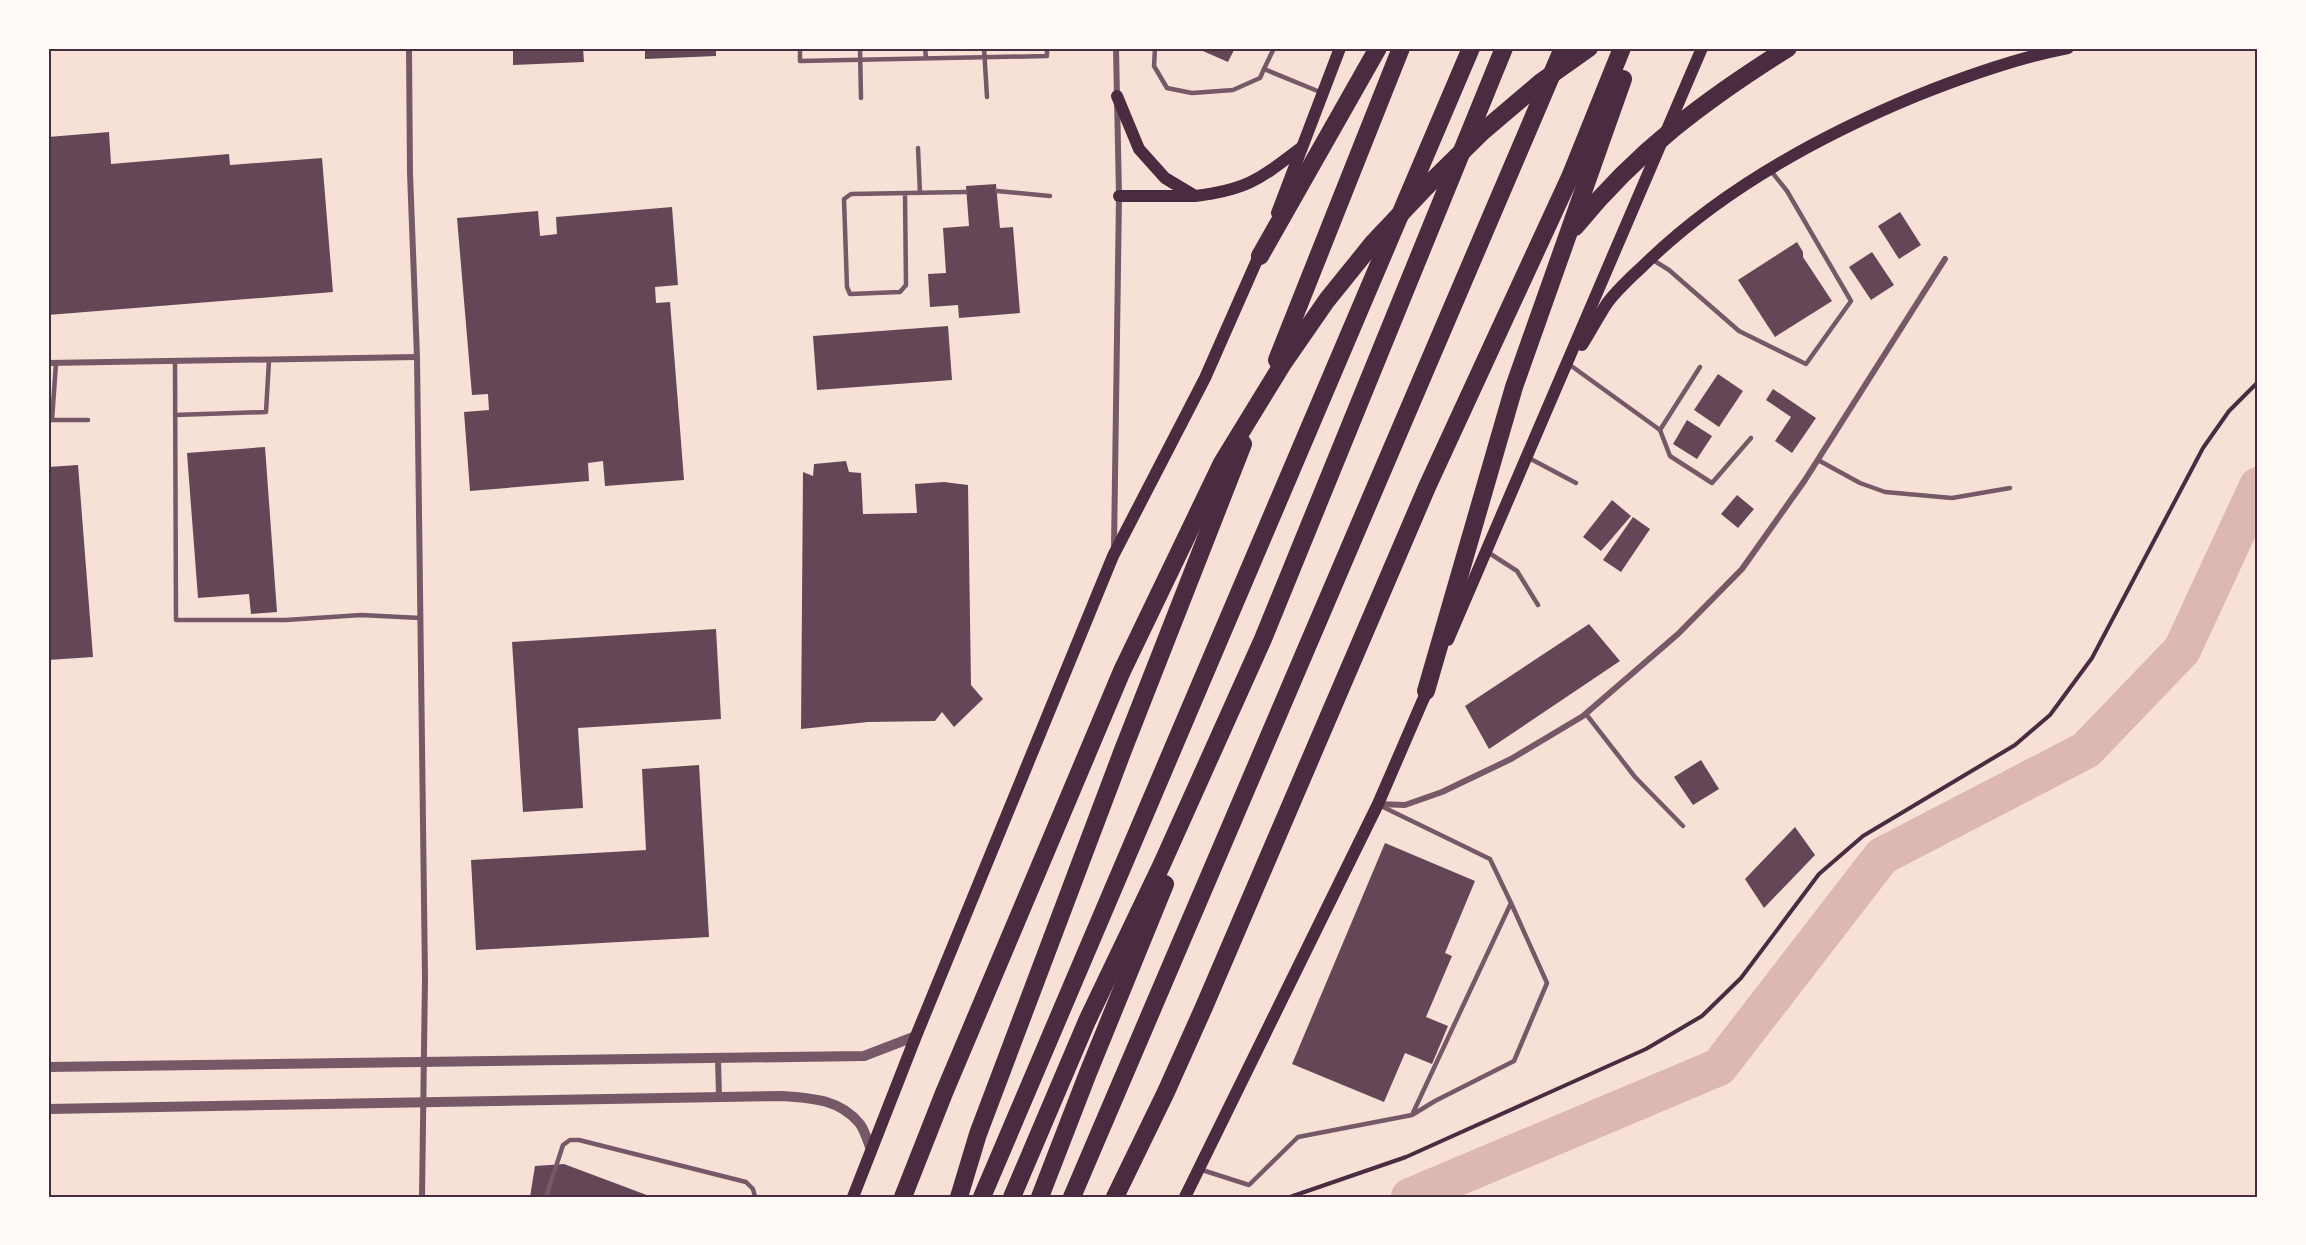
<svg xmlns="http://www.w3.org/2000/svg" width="2306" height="1245" viewBox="0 0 2306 1245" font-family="Manrope,sans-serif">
	<rect width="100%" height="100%" fill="#f7e1d7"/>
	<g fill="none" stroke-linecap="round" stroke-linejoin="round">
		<path stroke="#dcb8b0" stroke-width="38" d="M1410 1197 1719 1067 1882 856 2086 750 2182 650 2258 486"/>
	</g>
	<g fill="#644757">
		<path d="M513 48H583L584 62 513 65Z"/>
		<path d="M645 48H716V56L645 59Z"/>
		<path d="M1196 48H1235L1228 62Z"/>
		<path d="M109 132 111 164 229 154 230 165 322 158 333 292 48 315V137Z"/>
		<path d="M996 184 1000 228 1013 227 1020 313 959 318 958 305 930 307 928 274 946 273 943 228 969 226 966 186Z"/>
		<path d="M672 207 678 285 655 287 656 303 670 302 684 480 605 486 603 461 588 463 589 481 470 491 464 412 489 410 488 394 472 395 457 218 538 211 540 236 557 234 556 217Z"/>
		<path d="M1900 212 1921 245 1899 259 1878 226Z"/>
		<path d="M1797 242 1803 252V257L1832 301 1775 337 1738 280Z"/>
		<path d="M1872 252 1894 285 1871 300 1849 267Z"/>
		<path d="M948 326 952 380 817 390 813 336Z"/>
		<path d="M1718 374 1743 391 1719 427 1694 410Z"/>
		<path d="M1773 389 1816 418 1792 453 1775 441 1791 417 1766 400Z"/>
		<path d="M1687 420 1712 436 1697 459 1673 444Z"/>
		<path d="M265 447 277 612 251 614 249 594 198 598 187 453Z"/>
		<path d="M846 461 849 472 861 473 863 514 917 513 915 484 944 482 968 485 971 685 983 699 954 727 942 712 935 721 868 722 801 729 803 472 813 476 814 464Z"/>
		<path d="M78 465 93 657 48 660V467Z"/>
		<path d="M1737 495 1754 509 1738 528 1721 514Z"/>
		<path d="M1612 500 1631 516 1601 551 1583 537Z"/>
		<path d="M1633 517 1650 529 1621 572 1603 560Z"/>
		<path d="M1589 624 1620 661 1489 749 1465 706Z"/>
		<path d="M716 629 721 719 578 728 583 808 523 812 512 642Z"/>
		<path d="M1701 760 1719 789 1693 805 1674 777Z"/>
		<path d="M699 765 709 937 476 950 471 860 646 850 642 769Z"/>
		<path d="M1795 827 1815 855 1764 908 1745 879Z"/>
		<path d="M1385 843 1475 881 1445 953 1452 956 1426 1017 1448 1026 1432 1064 1405 1053 1384 1102 1292 1064Z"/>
		<path d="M564 1164 652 1197H530L535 1166Z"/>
	</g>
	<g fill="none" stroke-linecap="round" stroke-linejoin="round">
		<path stroke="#4a2c40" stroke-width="4" d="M1290 1197 1406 1157 1646 1049 1702 1016 1741 978 1819 874 1863 836 2015 745 2050 715 2092 658 2203 448 2229 411 2258 382"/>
		<g stroke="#755966" stroke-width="4.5">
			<path d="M800 48V61L1047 56V48"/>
			<path d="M860 48 861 98"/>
			<path d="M925 48 926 58"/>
			<path d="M984 48 987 97"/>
			<path d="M1155 48 1154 66 1167 88 1192 93 1233 90 1260 78 1264 69 1320 92"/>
			<path d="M1264 69 1274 48"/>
			<path d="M918 148 920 193"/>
			<path d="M997 191 1050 196"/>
			<path d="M905 194 906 285 900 292 850 294 847 287 844 199 851 194 966 192"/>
			<path d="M1653 260 1669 270 1739 331 1806 364 1851 301 1787 191 1771 171"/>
			<path d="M175 361 176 620H286L361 615 420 618"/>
			<path d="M1570 365 1660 430 1670 456 1712 483 1751 438"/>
			<path d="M175 415 266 412 269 360"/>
			<path d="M48 420H88"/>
			<path d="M52 420 56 363"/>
			<path d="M1660 430 1700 367"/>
			<path d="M1527 457 1576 483"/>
			<path d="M1818 460 1860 483 1885 492 1952 498 2010 488"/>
			<path d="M1486 551 1517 571 1538 605"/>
			<path d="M1586 714 1635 777 1683 826"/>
			<path d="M1381 806 1490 859 1511 903"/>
			<path d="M1199 1169 1249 1185 1298 1137 1412 1115 1435 1101 1514 1061 1547 983 1511 903 1412 1115"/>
			<path d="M546 1197 563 1145 570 1140H579L746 1182 753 1189 755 1197"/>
		</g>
		<g stroke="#755966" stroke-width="6">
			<path d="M409 48 410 173 417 357 425 978 422 1197"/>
			<path d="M48 363 417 357"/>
			<path d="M1114 548 1119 196 1116 48"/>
			<path d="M1378 804 1405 805 1442 792 1511 759 1583 716 1678 634 1742 569 1805 480 1945 259"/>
			<path d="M718 1058 719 1097"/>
		</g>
		<g stroke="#755966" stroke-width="10">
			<path d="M48 1067 864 1056 916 1036"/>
			<path d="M48 1109 782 1096C811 1098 840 1099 860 1124 865 1131 868 1142 871 1150"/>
		</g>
		<g stroke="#4a2c40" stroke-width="12">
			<path d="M1117 96 1139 149 1165 178 1195 196C1248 190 1261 178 1302 147"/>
			<path d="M1119 196H1194"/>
			<path d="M1277 213 1340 48"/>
			<path d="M1582 345C1591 331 1599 315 1608 302 1618 289 1631 277 1643 266 1720 190 1817 137 1916 96 1966 76 2016 58 2068 48"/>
			<path d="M1448 640 1702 48"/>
			<path d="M853 1197 916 1036 1113 556 1205 378 1261 251"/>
			<path d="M1185 1197 1378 804 1429 686"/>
		</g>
		<g stroke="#4a2c40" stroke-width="18">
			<path d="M1575 227C1638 150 1705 100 1788 48"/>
			<path d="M1260 256 1378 48"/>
			<path d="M1277 360 1401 48"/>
			<path d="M1426 691 1514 387 1623 79"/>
			<path d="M903 1197 944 1093 1122 671 1222 463 1282 365 1327 300 1373 243 1425 188 1481 133 1541 82 1589 48"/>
			<path d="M959 1197 978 1134 1123 750 1243 444"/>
			<path d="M982 1197 1471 48"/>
			<path d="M1012 1197 1087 1021 1162 864 1263 639 1504 48"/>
			<path d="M1040 1197 1088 1073 1165 884"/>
			<path d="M1072 1197 1563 48"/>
			<path d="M1115 1197 1166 1092 1204 1007 1427 487 1570 177 1622 48"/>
		</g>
	</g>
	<rect width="2306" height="1245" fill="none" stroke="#fffaf5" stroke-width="99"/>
	<rect x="50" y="50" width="2206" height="1146" fill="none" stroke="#4a2c40" stroke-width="2"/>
</svg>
